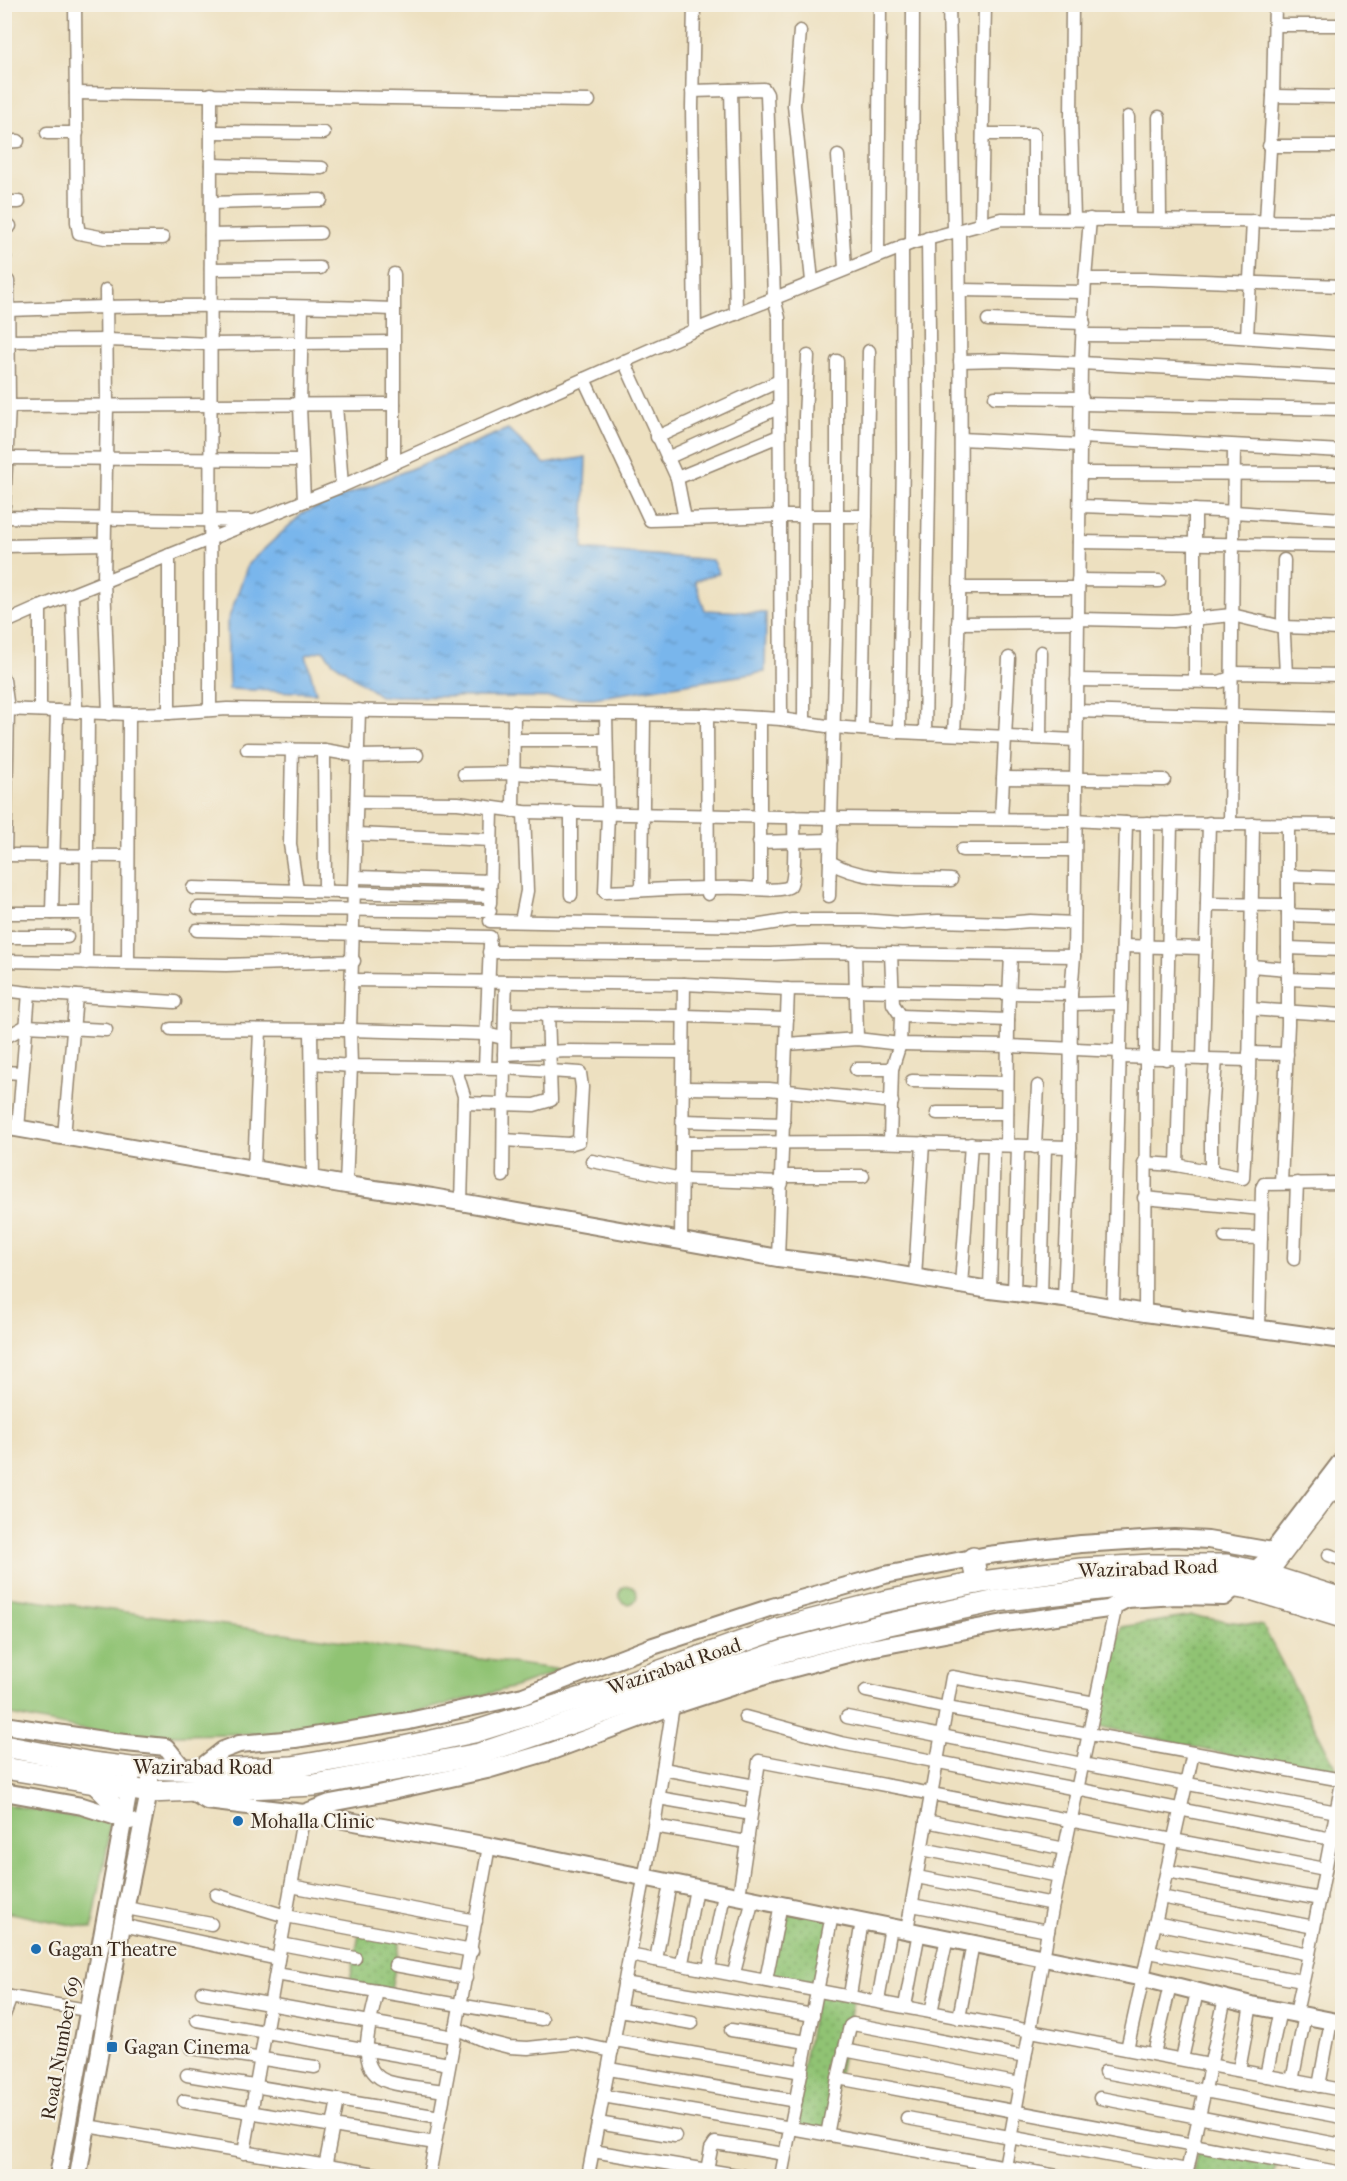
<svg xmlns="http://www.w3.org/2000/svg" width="1347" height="2181" viewBox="0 0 1347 2181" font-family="'IM FELL French Canon',serif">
	<defs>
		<pattern id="park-dots" width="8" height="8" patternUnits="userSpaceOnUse" patternTransform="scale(1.5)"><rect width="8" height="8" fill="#90c373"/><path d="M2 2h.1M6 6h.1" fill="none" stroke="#779f5e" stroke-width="1.8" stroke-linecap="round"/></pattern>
		<pattern id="water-ripples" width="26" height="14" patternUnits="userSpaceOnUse" patternTransform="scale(1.5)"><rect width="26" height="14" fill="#79b6ec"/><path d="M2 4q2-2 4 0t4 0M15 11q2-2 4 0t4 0" fill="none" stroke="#6494bf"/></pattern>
	</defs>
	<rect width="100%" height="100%" fill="#f7f3e8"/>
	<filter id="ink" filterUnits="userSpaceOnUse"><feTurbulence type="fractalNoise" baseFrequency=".0167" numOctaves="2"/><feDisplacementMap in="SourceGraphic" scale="12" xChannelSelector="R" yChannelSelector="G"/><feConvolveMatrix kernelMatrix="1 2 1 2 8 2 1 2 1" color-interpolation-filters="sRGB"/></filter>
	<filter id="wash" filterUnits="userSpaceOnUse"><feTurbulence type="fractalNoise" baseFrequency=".008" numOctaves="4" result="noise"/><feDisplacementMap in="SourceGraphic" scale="24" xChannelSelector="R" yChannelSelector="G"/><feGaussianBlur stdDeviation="1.35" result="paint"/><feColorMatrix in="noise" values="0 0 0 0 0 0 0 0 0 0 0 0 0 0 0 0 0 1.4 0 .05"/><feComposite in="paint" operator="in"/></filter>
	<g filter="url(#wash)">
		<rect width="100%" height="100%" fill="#ede0c0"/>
		<g fill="#90c373" stroke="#667648" stroke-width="1.5">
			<circle cx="628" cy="1595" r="9"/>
			<path d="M5 1596 562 1670 515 1687 397 1717 294 1733 115 1736 5 1714Z"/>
			<path d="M4 1804 109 1823 108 1843 92 1929 5 1912Z"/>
		</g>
		<g fill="url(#park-dots)" stroke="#667648" stroke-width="1.5">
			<path d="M1192 1616 1263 1626 1342 1780 1098 1726 1121 1627Z"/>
			<path d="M781 1904 832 1915 818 1989 854 1996 827 2135 791 2128 818 1989 766 1980Z"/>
			<path d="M360 1930 401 1937 390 1994 349 1986Z"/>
			<path d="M1198 2149 1277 2163 1274 2176H1192Z"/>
		</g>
		<path fill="url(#water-ripples)" stroke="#5a7085" stroke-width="1.5" d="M508 429 545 464 586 457 583 549 712 560 719 573 695 581 705 610 766 613 765 672 593 698 380 696 333 662 323 650 306 655 316 693 229 689 227 623 248 564 303 513Z"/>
	</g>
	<g filter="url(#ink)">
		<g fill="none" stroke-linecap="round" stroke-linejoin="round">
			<g stroke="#94856f" stroke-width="15">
				<g id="street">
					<path d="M75 4 77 222 79 233 105 238H163"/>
					<path d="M694 4 692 107 695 330"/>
					<path d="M949 4 954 231"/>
					<path d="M1072 4 1071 120 1074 218"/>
					<path d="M1275 25H1342"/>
					<path d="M800 31 794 105 812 281"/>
					<path d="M731 90 736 314"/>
					<path d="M692 91 764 89 767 94 774 298 779 318 781 719"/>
					<path d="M76 93 589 101"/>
					<path d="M1273 96 1342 97"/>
					<path d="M1128 117 1129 219"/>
					<path d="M1159 117 1160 219"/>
					<path d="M211 132 324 133"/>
					<path d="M47 133H77"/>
					<path d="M983 134H1034V219"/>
					<path d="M4 142 18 141"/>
					<path d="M1269 146H1342"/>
					<path d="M838 156 845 269"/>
					<path d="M211 165 322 168"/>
					<path d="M4 202H19"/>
					<path d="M211 203 321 200"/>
					<path d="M1266 221 1273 96 1275 4"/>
					<path d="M981 224 985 4"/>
					<path d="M4 226H10"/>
					<path d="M211 235 320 233"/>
					<path d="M912 243 913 4"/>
					<path d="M878 256 880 4"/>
					<path d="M4 257H5"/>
					<path d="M211 269 320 268"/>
					<path d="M394 274V463"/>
					<path d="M1085 279H1149L1342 286"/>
					<path d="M4 281H8L9 406 4 506"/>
					<path d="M106 290 107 405 104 581 109 714"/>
					<path d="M960 290 1084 292"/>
					<path d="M302 307 300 406 304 501"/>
					<path d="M7 310C136 305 265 304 393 309"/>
					<path d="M988 320 1084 323"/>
					<path d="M1083 335 1224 336 1342 344"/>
					<path d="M1247 337 1253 221"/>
					<path d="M4 341 108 340 211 344 394 342"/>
					<path d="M960 361 1003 360 1081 363 1342 377"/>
					<path d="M584 379 650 520 685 519 677 478 624 361"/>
					<path d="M995 397 1082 398"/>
					<path d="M1082 404 1342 409"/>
					<path d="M336 405 342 486"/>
					<path d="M9 406 394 404"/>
					<path d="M657 437 779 381"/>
					<path d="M1081 437 1342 451"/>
					<path d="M961 439 1081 445"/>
					<path d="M7 458 301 460"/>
					<path d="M667 458 778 408"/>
					<path d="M1080 473 1342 474"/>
					<path d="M677 478 779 436"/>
					<path d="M1080 506 1219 511 1342 519"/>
					<path d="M4 517 251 521"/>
					<path d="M685 519 779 516H866"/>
					<path d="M1079 542 1342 546"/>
					<path d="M4 546 104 544"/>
					<path d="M169 555V713"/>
					<path d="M1284 560 1283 617 1286 674"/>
					<path d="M1078 580 1159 581"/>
					<path d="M959 588H1078"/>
					<path d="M72 595 76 712"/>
					<path d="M40 607V710"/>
					<path d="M4 623 40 607 342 486 695 330 912 243 1001 219 1342 222"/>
					<path d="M958 623 1078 622 1080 619 1172 621 1232 615 1283 627 1342 629"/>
					<path d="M4 680 8 709 5 855"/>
					<path d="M1077 680 1219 682 1231 678 1233 673 1342 675"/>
					<path d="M1195 681V510"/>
					<path d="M4 709 129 714 169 713 227 709 707 715 781 719 833 727 899 732 1076 740"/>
					<path d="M210 709 211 94"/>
					<path d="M1077 711 1342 719"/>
					<path d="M606 714 608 813 605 892C652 890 698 887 744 888 753 889 785 892 790 886 796 879 794 829 794 817"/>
					<path d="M707 715 708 894"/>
					<path d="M804 723 805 416 808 356"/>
					<path d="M862 729 869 351"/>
					<path d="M899 732 903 457 902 246"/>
					<path d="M925 733 930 425 928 238"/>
					<path d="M954 734C963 566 961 398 959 230"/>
					<path d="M1040 738 1041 652"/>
					<path d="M513 740H606"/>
					<path d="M247 749 324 750 359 756 417 755"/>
					<path d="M292 749 290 844 297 890"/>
					<path d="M324 750 325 891"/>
					<path d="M464 774 514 773 607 778"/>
					<path d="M1003 778 1164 780"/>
					<path d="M357 802 458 803 524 812 832 818 1075 820 1126 823 1342 825"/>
					<path d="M513 811 514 712"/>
					<path d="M571 812V895"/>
					<path d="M1001 819 1009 658"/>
					<path d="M1230 824 1234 446"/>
					<path d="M357 834 491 840"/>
					<path d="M759 842 831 840"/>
					<path d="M962 850H1075"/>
					<path d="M4 855 127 856"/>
					<path d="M830 862C865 883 911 878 951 880"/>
					<path d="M1288 876 1342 878"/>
					<path d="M356 877 491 881"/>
					<path d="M760 884V718"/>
					<path d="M193 888 490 896"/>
					<path d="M642 890 644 715"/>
					<path d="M829 896 837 598V361"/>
					<path d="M490 903 492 808"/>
					<path d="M1207 904 1288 905"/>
					<path d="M198 908 490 911"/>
					<path d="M4 913H85"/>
					<path d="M52 913 57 711"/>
					<path d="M1288 915 1342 917"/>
					<path d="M490 921 754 926 792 920H862L902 923 938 921 1006 923 1030 921 1074 923"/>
					<path d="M521 921 527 891 524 812"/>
					<path d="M197 930 490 937"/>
					<path d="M4 937H67"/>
					<path d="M1123 946 1206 948"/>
					<path d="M1288 948 1342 950"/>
					<path d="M489 952 770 954 814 952 1074 956"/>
					<path d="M855 952 857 1039"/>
					<path d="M4 961 226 965 354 961"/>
					<path d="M86 963 88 712"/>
					<path d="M128 963 129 714"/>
					<path d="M1251 966 1288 969"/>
					<path d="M1288 979 1342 981"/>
					<path d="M353 980 684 984 788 989 1071 994"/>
					<path d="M4 990 29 993 175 1002"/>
					<path d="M1071 1004 1121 1003"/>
					<path d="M1250 1009 1342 1015"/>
					<path d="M505 1014 685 1016 787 1019"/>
					<path d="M901 1016 1008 1020"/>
					<path d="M171 1029 350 1030 486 1034 503 1038"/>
					<path d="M311 1031 313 1180"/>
					<path d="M4 1038 26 1026 106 1030"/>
					<path d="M787 1044 857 1039 900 1044 1009 1046 1120 1051"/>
					<path d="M1249 1053 1287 1054"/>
					<path d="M504 1054 568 1051 683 1052"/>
					<path d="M1120 1057 1249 1060"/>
					<path d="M1166 1059 1171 823"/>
					<path d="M1203 1059 1209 823"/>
					<path d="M312 1063 351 1066 505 1068 580 1073 582 1087 579 1141 569 1144 504 1140"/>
					<path d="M455 1067 464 1096 461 1203"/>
					<path d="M485 1067 490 944"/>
					<path d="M856 1069H892"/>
					<path d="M4 1072 22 1073"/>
					<path d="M912 1081 1007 1083"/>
					<path d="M683 1088 769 1089 892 1102"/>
					<path d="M464 1103 534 1105 551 1100 548 1014"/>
					<path d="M937 1113H1007"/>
					<path d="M683 1121 784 1124"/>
					<path d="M18 1129 29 993"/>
					<path d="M64 1137 76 996"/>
					<path d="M890 1142 892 1069 900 1044 901 1016 893 1004 891 953"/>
					<path d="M682 1143 865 1142 1070 1147"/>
					<path d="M1007 1145 1008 1020 1011 955"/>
					<path d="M1035 1147 1038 1086"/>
					<path d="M592 1161 682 1179 782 1183"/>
					<path d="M1144 1163 1177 1165 1243 1178 1249 1075 1253 824"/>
					<path d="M1177 1165 1180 1059"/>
					<path d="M254 1170 260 1030"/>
					<path d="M1211 1172V1126L1216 1060"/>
					<path d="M503 1176C504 1111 503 1047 506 982"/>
					<path d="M782 1176H863"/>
					<path d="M1281 1183 1288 1024V824"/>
					<path d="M346 1185 351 1066 350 1030 359 710"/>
					<path d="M1144 1198 1262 1209"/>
					<path d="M1225 1237 1261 1238"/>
					<path d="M681 1240 684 984"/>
					<path d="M778 1258 788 989"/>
					<path d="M1294 1259 1297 1183"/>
					<path d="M915 1278 923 1143"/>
					<path d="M961 1286 971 1144"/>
					<path d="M990 1290 994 1145"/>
					<path d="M1014 1293 1018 1146"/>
					<path d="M1041 1296 1045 1147"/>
					<path d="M1064 1299 1070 1147 1071 994 1074 956 1081 363 1085 279 1090 219"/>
					<path d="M1113 1306 1126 823"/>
					<path d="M1145 1313 1147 823"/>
					<path d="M1259 1329 1262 1188 1264 1184 1342 1183"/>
					<path d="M1333 1491 1342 1499"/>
					<path d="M1329 1555 1342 1560"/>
					<path d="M1268 1578 1342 1480"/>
					<path d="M866 1691 947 1708 1342 1780"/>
					<path d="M745 1717 841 1743 1332 1839"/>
					<path d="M847 1717 1082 1764 1337 1812"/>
					<path d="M663 1769 755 1786"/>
					<path d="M659 1798 751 1814"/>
					<path d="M926 1821 1065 1849"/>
					<path d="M654 1826 747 1842"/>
					<path d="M922 1849 1059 1876"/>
					<path d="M1167 1871 1320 1899"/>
					<path d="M917 1877 1053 1904"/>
					<path d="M291 1886 476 1921"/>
					<path d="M216 1895 286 1916 472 1951"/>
					<path d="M739 1896 759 1761 1325 1869"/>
					<path d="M1161 1897 1314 1927"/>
					<path d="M912 1905 1048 1931"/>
					<path d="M126 1908 211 1924"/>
					<path d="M1155 1923 1309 1954"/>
					<path d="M122 1925 278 1959"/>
					<path d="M907 1930 952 1677 1095 1703"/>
					<path d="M281 1944 355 1958"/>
					<path d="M1149 1952 1302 1981"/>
					<path d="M629 1955 1342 2090"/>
					<path d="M656 1960 670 1883"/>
					<path d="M682 1963 696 1888"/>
					<path d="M395 1965 466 1978"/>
					<path d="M709 1968 724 1895"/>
					<path d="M734 1973 753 1899"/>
					<path d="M276 1974 542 2019"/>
					<path d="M766 1980 781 1904"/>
					<path d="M624 1983 813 2015"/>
					<path d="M377 1991C372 2019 351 2071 389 2082 406 2087 426 2088 444 2091"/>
					<path d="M202 1992 454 2037"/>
					<path d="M850 1995 862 1921"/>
					<path d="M4 1996 87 2010"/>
					<path d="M878 2001 891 1927"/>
					<path d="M905 2006 919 1932"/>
					<path d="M620 2010 692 2023"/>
					<path d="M931 2012 947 1938"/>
					<path d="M1296 2013 1309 1954 1342 1782"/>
					<path d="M4 2015 11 1997"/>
					<path d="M959 2018 973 1943"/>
					<path d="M197 2020 449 2064"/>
					<path d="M455 2028 485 2041 509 2047 528 2048 574 2043 612 2051"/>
					<path d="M731 2030 807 2042"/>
					<path d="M615 2040 802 2072"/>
					<path d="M192 2048 315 2067"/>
					<path d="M1127 2049 1193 1753"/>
					<path d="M844 2050 1020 2084"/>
					<path d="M1154 2054 1170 1985"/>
					<path d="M1182 2059 1197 1992"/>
					<path d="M609 2069 796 2101"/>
					<path d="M1239 2070 1251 2005"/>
					<path d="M1105 2072 1342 2117"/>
					<path d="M187 2075 440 2117"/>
					<path d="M1266 2076 1280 2010"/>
					<path d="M838 2078 850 2026 853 2024 1025 2057"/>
					<path d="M1292 2081 1305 2015"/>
					<path d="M1319 2086 1331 2021"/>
					<path d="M603 2096 791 2128 1057 2176"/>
					<path d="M1100 2098 1342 2145"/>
					<path d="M184 2101 435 2143"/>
					<path d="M907 2118 1187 2170"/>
					<path d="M598 2123 675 2136"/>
					<path d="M87 2126 387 2176"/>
					<path d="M827 2135 838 2078 1342 2173"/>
					<path d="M593 2151 743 2176"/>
					<path d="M244 2153 304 1813"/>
					<path d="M325 2167 338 2100"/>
					<path d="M1005 2167 1053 1904 1116 1605"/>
					<path d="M707 2170 711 2149 715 2143 785 2154"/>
					<path d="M429 2176C449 2066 470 1956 489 1846"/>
					<path d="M588 2176 654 1826 674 1699"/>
					<path d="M781 2176 832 1915"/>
					<path d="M1186 2176 1225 1998"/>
				</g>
			</g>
			<g stroke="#94856f" stroke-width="20">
				<g id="secondary">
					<path d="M4 1126 346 1185 432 1197 778 1258 865 1269 990 1290 1064 1299 1145 1313 1342 1340"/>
					<path d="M1127 1599 1177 1596 1224 1597 1265 1561 1342 1460"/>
					<path d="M4 1725 116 1742 166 1747 184 1769"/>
					<path d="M199 1769 223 1750 239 1744 295 1739 409 1721 523 1696 653 1646 772 1607 885 1575 988 1555 1081 1544 1174 1538 1208 1540 1272 1551"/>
					<path d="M189 1790 207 1801 304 1813 489 1846 1143 1978 1251 2005 1342 2023"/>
					<path d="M4 1792 82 1806 130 1821"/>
					<path d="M304 1813 330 1803 378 1794 487 1770 552 1751 673 1706 768 1675 870 1648 1004 1623 1108 1609 1127 1599 1133 1585"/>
					<path d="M58 2176 131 1779"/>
					<path d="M78 2176 122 1925 149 1792 151 1769"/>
				</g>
			</g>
			<g stroke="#94856f" stroke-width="21">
				<path id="primary" d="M94 1784 108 1798 123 1820"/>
			</g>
			<g stroke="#94856f" stroke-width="24">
				<g id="highway">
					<path d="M973 1558 977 1583"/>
					<path d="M4 1746 92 1763 131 1768 215 1770 292 1767 385 1751 474 1732 613 1688 778 1629 882 1602 982 1582 1081 1569 1151 1565H1227L1254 1571 1342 1599"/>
					<path d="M4 1768 149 1792 315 1785 479 1754 784 1651 880 1626 997 1601 1099 1589 1165 1582 1213 1583 1254 1590 1342 1617"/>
				</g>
			</g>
			<use href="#street" stroke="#fff" stroke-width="12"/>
			<use href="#secondary" stroke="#fff" stroke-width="16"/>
			<use href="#primary" stroke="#fff" stroke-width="18"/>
			<use href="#highway" stroke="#fff" stroke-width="21"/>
		</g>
	</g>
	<g fill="#1f6fb2" stroke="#f7f3e8" stroke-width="2">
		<circle cx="238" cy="1821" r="6"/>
		<circle cx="36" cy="1949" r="6"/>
		<rect x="106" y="2041" width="12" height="12" rx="3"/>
	</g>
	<g text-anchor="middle" stroke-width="4.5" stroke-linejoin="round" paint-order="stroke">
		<g font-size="20" fill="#3b2a1e" stroke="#f7f3e8">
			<text transform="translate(1148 1568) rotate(-2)" y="7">Wazirabad Road</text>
			<text transform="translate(674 1666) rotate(-19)" y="7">Wazirabad Road</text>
			<text x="203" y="1774">Wazirabad Road</text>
			<text transform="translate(60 2048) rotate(-80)" y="7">Road Number 69</text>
		</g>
		<g font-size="20" fill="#3b2a1e" stroke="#f7f3e8" text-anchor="start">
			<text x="250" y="1828">Mohalla Clinic</text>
			<text x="48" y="1956">Gagan Theatre</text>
			<text x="124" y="2054">Gagan Cinema</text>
		</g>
	</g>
	<rect width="1347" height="2181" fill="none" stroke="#f7f3e8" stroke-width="24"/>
</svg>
